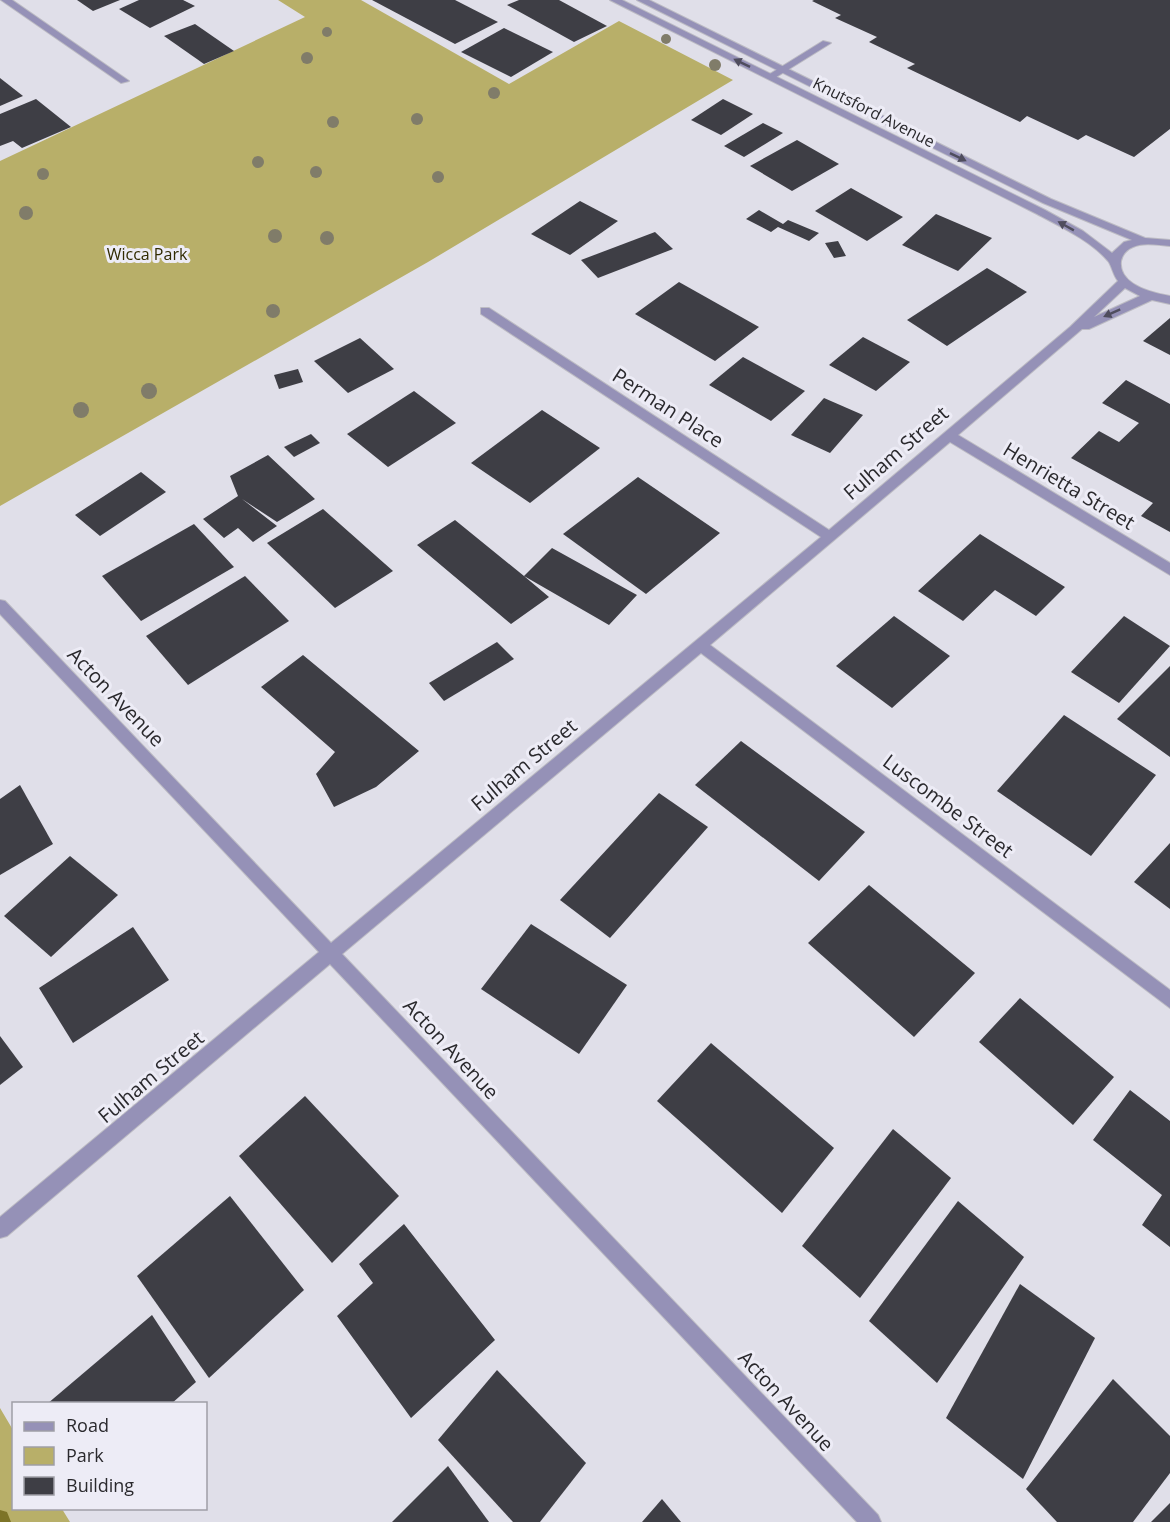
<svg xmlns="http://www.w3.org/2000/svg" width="1170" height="1522" viewBox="0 0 1170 1522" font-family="'Open Sans',sans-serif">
	<rect width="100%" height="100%" fill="#e0dfe9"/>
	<g fill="#b8af69">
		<path d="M278 0H361L509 84 619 21 733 80 428 262 0 506V161L305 17Z"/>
		<path d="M0 1408 13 1430 14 1508 62 1509 70 1522H0Z"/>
	</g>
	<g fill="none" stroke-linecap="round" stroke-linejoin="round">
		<path fill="#7d7427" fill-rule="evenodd" d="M0 1510 7 1512 11 1522H0Z"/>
	</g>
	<g fill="#3e3e45">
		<path d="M77 0H120L93 11Z"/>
		<path d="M139 0H183L195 6 150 28 119 9Z"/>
		<path d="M372 0H455L498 22 455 44Z"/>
		<path d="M519 0H559L607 26 574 42 507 5Z"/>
		<path d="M814 0H1170V129L1134 157 1086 135 1078 140 1027 116 1020 122 907 68 915 64 869 42 877 37 835 18 841 15 812 1Z"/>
		<path d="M195 24 234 51 204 64 164 36Z"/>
		<path d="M504 28 553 52 511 77 461 52Z"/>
		<path d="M0 78 23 96 0 106Z"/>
		<path d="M36 99 71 127 22 148 13 141 0 146V114Z"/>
		<path d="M723 99 753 114 721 135 691 120Z"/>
		<path d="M763 123 783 133 744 157 724 146Z"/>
		<path d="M797 140 839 164 792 191 750 166Z"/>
		<path d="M851 188 903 217 867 241 815 211Z"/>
		<path d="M580 201 618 221 570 255 531 234Z"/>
		<path d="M759 210 783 224 788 220 819 233 809 241 778 227 771 232 746 219Z"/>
		<path d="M936 214 992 238 958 271 902 245Z"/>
		<path d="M655 232 673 249 598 278 581 260Z"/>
		<path d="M838 241 846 256 834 258 825 243Z"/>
		<path d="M987 268 1027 292 947 346 907 320Z"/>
		<path d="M679 282 759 327 715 361 635 314Z"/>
		<path d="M1170 318V355L1143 341Z"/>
		<path d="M863 337 910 362 876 391 829 365Z"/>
		<path d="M360 338 394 369 348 393 314 361Z"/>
		<path d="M743 357 805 391 771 421 709 385Z"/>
		<path d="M298 369 303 382 279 389 274 375Z"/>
		<path d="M1126 380 1170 404V532L1141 516 1153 503 1071 458 1099 431 1119 442 1139 423 1102 403Z"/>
		<path d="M414 391 456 423 388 467 347 434Z"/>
		<path d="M824 398 863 415 830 453 791 435Z"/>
		<path d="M542 410 600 448 530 503 471 463Z"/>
		<path d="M311 434 320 443 294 457 284 447Z"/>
		<path d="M268 455 315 499 277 522 242 499 277 526 253 542 238 528 224 538 203 519 238 496 230 476Z"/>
		<path d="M141 472 166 492 100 536 75 515Z"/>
		<path d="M638 477 720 533 646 594 563 534Z"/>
		<path d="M323 509 393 571 335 608 267 543Z"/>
		<path d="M455 520 524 576 552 548 637 595 609 625 524 576 549 597 511 624 417 545Z"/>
		<path d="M194 524 234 567 141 621 102 576Z"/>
		<path d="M980 534 1065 587 1036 616 995 590 963 621 918 591Z"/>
		<path d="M245 576 289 621 188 685 146 636Z"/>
		<path d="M894 616 950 656 892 708 836 666Z"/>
		<path d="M1124 616 1170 646 1119 703 1071 672Z"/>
		<path d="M497 642 514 659 444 701 429 683Z"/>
		<path d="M303 655 419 751 376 787 334 807 316 774 335 752 261 687Z"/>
		<path d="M1170 666V757L1117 719Z"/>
		<path d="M1064 715 1156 775 1091 856 997 791Z"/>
		<path d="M741 741 865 832 819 881 695 785Z"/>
		<path d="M20 785 53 844 0 875V799Z"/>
		<path d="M659 793 708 827 610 938 560 900Z"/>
		<path d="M1170 843V909L1134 882Z"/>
		<path d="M70 856 118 895 51 957 4 916Z"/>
		<path d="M869 885 975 973 914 1037 808 943Z"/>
		<path d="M531 924 627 985 579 1054 481 989Z"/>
		<path d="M133 927 169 980 73 1043 39 988Z"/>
		<path d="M1020 998 1114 1077 1073 1125 979 1042Z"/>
		<path d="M0 1036 23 1067 0 1085Z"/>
		<path d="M711 1043 834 1148 782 1213 657 1101Z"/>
		<path d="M1130 1090 1170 1121V1247L1142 1225 1162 1195 1093 1140Z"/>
		<path d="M305 1096 399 1196 332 1263 239 1156Z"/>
		<path d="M893 1129 951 1178 860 1298 802 1246Z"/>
		<path d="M230 1196 304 1290 209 1378 137 1276Z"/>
		<path d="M958 1201 1024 1257 937 1383 869 1321Z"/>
		<path d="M404 1224 495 1340 411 1418 337 1316 373 1283 359 1264Z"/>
		<path d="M1020 1284 1095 1338 1023 1479 946 1418Z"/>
		<path d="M152 1315 196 1382 171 1404H47Z"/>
		<path d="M497 1370 586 1463 540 1522H513L438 1440Z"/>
		<path d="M1113 1379 1170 1436V1473L1133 1522H1057L1026 1489Z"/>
		<path d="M448 1466 489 1522H392Z"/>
		<path d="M662 1499 681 1522H642Z"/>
		<path d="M1170 1503V1522H1151Z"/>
	</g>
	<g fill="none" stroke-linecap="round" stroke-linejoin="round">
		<g stroke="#bcbbc3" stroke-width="2">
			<path id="lane" d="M823 41 831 43 773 79 765 77Z"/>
		</g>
		<g stroke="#bcbbc3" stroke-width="2">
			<g id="street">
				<path d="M1 0H12L129 81 121 83Z"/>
				<path d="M610 0H622L1045 210 1083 231 1112 253 1124 242 1132 240 1043 203 637 0H649L1051 199 1145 238 1170 240V246C1158 245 1144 242 1133 247 1127 249 1122 255 1121 261 1118 285 1153 293 1170 296V304L1152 300 1089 329H1082L958 435 1170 563V575L950 442 710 645 1170 990V1008L701 653 342 954 878 1515 881 1522H857L330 964 7 1236 0 1238V1217L319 952 0 614V600L5 601 331 943 821 537 481 314V308H489L829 530 1070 327 1118 281C1113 275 1112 266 1108 261 1090 240 1061 227 1037 214ZM1125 288 1140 296 1094 317Z"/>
			</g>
		</g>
		<use href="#lane" fill="#9591b7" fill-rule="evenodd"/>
		<use href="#street" fill="#9591b7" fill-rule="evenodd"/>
	</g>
	<g fill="#807c69">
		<circle cx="327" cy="32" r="5"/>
		<circle cx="666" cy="39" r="5"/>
		<circle cx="307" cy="58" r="6"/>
		<circle cx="715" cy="65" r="6"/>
		<circle cx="494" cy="93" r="6"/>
		<circle cx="417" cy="119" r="6"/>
		<circle cx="333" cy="122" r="6"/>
		<circle cx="258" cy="162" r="6"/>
		<circle cx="316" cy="172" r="6"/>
		<circle cx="43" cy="174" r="6"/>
		<circle cx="438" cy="177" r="6"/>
		<circle cx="26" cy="213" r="7"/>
		<circle cx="275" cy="236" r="7"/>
		<circle cx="327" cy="238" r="7"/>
		<circle cx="273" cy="311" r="7"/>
		<circle cx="149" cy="391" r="8"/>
		<circle cx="81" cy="410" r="8"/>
	</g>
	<defs><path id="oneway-solid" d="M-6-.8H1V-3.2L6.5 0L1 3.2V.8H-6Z" transform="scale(1.5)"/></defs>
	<g fill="#4f4d5d">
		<use href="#oneway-solid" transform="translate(742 63) rotate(-154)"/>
		<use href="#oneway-solid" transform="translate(958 157) rotate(26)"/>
		<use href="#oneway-solid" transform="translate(1066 226) rotate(-151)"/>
		<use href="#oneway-solid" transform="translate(1112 313) rotate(156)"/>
	</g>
	<g text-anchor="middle" stroke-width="6" stroke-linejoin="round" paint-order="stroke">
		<g font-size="16" fill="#2a292d" stroke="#edecf6">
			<text transform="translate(874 112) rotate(27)" y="6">Knutsford Avenue</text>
		</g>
		<g font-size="16" fill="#312b00" stroke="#edecf6">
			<text x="147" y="260">Wicca Park</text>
		</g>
		<g font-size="20" fill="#2a292d" stroke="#edecf6">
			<text transform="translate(668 408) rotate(33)" y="7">Perman Place</text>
			<text transform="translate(896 453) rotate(-41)" y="7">Fulham Street</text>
			<text transform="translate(1069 486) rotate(31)" y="7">Henrietta Street</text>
			<text transform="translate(116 697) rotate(46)" y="7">Acton Avenue</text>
			<text transform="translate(524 765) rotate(-40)" y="7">Fulham Street</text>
			<text transform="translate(948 806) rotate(37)" y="7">Luscombe Street</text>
			<text transform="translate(451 1049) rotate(47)" y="7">Acton Avenue</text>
			<text transform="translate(151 1077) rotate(-40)" y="7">Fulham Street</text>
			<text transform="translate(786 1401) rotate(47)" y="7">Acton Avenue</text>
		</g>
	</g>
	<rect x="12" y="1402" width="195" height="108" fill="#edecf6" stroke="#9f9ea6" stroke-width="1.5"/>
	<rect x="24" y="1422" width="30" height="9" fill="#9591b7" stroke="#9f9ea6" stroke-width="1.5"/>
	<text x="66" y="1432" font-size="18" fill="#2a292d">Road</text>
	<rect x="24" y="1447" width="30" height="18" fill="#b8af69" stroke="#9f9ea6" stroke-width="1.5"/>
	<text x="66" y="1462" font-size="18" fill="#2a292d">Park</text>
	<rect x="24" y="1477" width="30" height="18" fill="#3e3e45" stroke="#9f9ea6" stroke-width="1.5"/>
	<text x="66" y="1492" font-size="18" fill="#2a292d">Building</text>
</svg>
